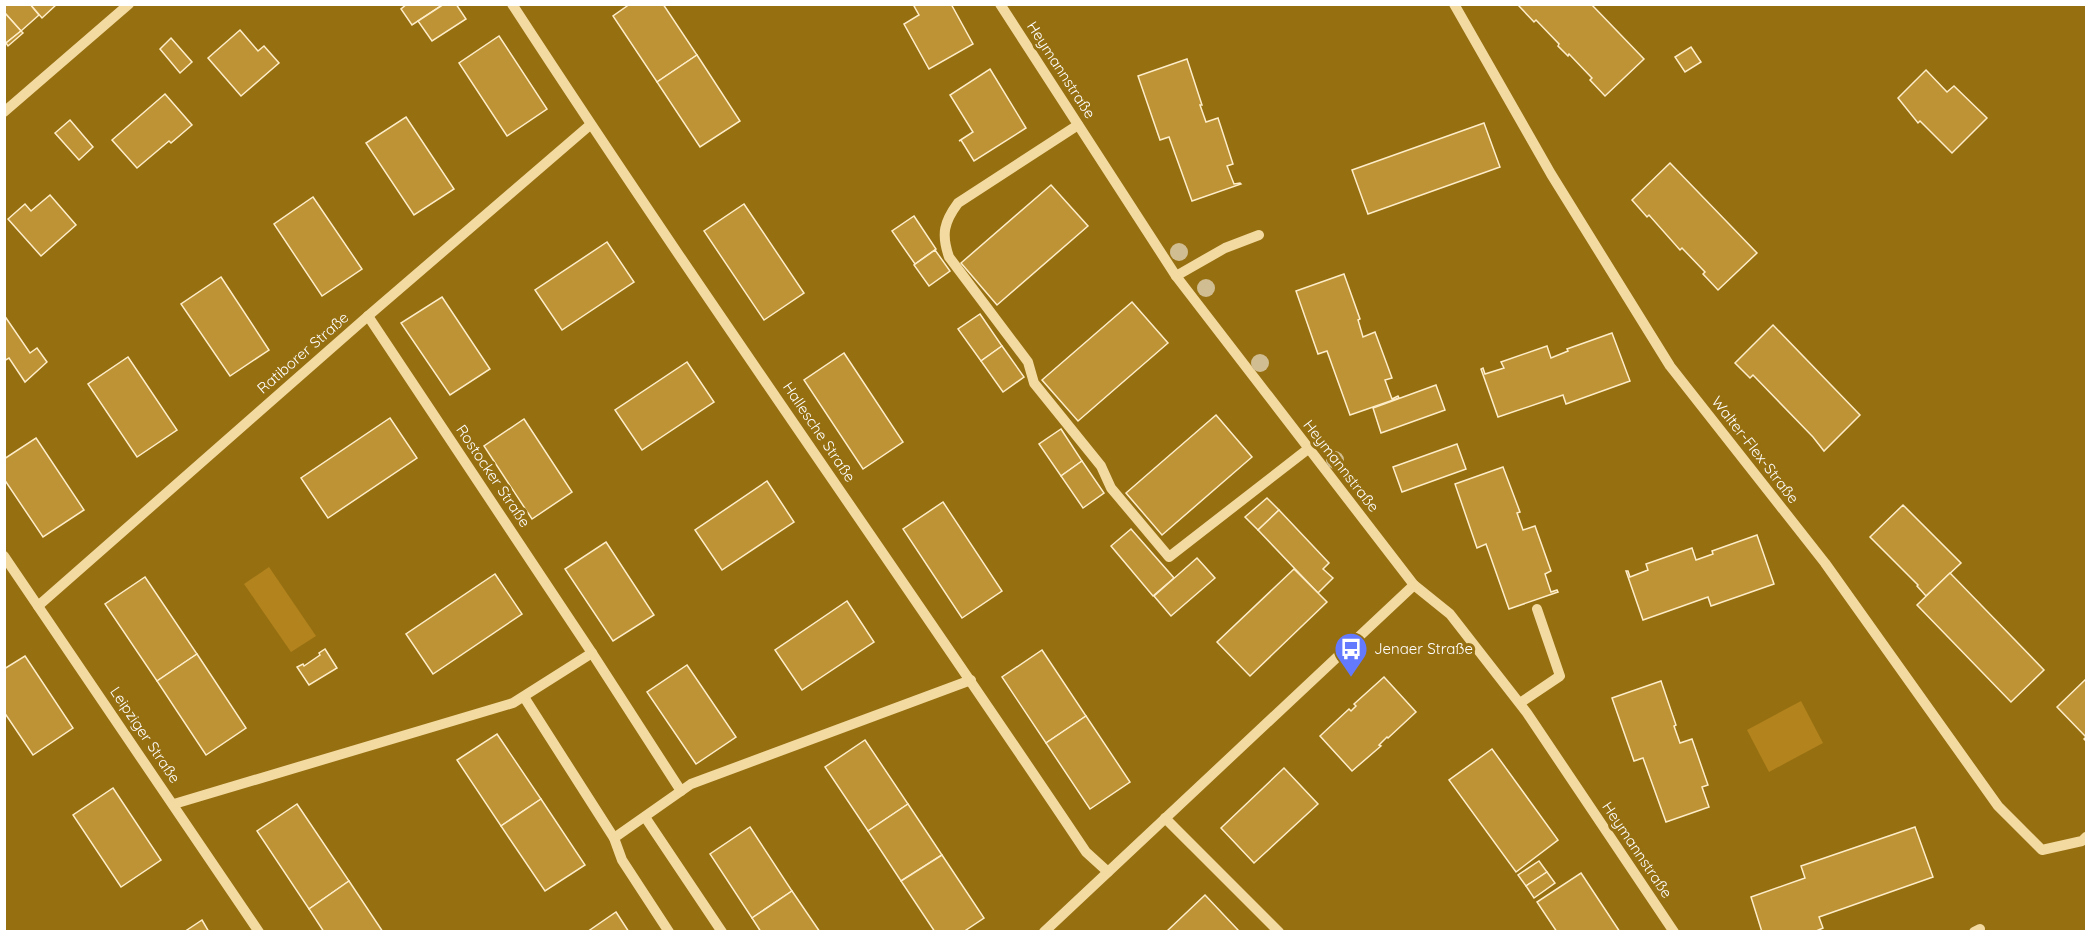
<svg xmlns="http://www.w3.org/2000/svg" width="2091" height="936" viewBox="0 0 2091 936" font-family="Quicksand,sans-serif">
	<rect width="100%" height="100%" fill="#966f11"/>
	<g fill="#b3831d">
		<path d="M269 567 316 636 291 652 244 584Z"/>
		<path d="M1801 701 1823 743 1769 772 1747 730Z"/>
	</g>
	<g fill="#bd9335" stroke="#feedc9" stroke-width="1.5">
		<path d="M4 4H30L39 15 21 31 4 12Z"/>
		<path d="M30 4H57L42 18Z"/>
		<path d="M444 4 412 25 401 9 407 4Z"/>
		<path d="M444 4H456L466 19 432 41 418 21Z"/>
		<path d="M630 4H663L697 55 657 82 613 16Z"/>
		<path d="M918 4H951L973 44 929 69 904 24 919 15 914 6Z"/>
		<path d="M1521 4H1591L1644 59 1605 96 1590 80 1592 78 1569 54 1568 56 1558 46 1559 44 1536 20 1534 22 1519 6Z"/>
		<path d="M4 12 21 31 6 43 4 41Z"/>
		<path d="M240 30 258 51 264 46 279 63 241 96 208 58Z"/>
		<path d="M21 31 23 33 8 46 6 43Z"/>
		<path d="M499 36 547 109 507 136 459 63Z"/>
		<path d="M171 38 192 62 180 73 160 49Z"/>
		<path d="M1691 47 1701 62 1685 72 1675 57Z"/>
		<path d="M697 55 740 121 700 147 657 82Z"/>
		<path d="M1187 59 1202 105H1200L1206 122 1218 118 1233 164 1227 166 1234 184 1240 183 1241 184 1192 201 1169 137 1160 140 1138 76Z"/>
		<path d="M990 69 1026 128 974 161 961 140 959 141 973 132 950 95Z"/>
		<path d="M1926 70 1947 92 1954 86 1987 118 1952 153 1920 121 1918 123 1898 98Z"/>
		<path d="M165 94 192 125 171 143 169 141 137 168 112 140Z"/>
		<path d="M406 117 454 189 414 215 366 143Z"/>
		<path d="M70 120 93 147 79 160 55 133Z"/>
		<path d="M1484 123 1500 167 1368 214 1352 170Z"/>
		<path d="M1670 163 1757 253 1718 290 1703 274 1705 272 1682 248 1680 250 1649 215 1647 217 1632 200Z"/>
		<path d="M1051 185 1088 226 997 305 961 263Z"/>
		<path d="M50 195 76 225 41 256 8 219 25 204 31 211Z"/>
		<path d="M313 197 362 269 322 296 274 224Z"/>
		<path d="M744 204 804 293 764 320 704 231Z"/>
		<path d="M914 216 936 249 915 264 892 231Z"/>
		<path d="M607 242 634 282 562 330 535 290Z"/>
		<path d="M935 250 950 271 929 286 914 265Z"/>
		<path d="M1344 274 1360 319 1358 320 1363 337 1375 332 1392 378 1385 380 1392 399 1398 396 1399 398 1350 415 1327 351 1318 354 1296 291Z"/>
		<path d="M221 277 269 350 230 376 181 304Z"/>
		<path d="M442 297 490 369 450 395 401 323Z"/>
		<path d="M1132 302 1168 343 1078 421 1042 380Z"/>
		<path d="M980 314 1002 346 981 361 958 329Z"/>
		<path d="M4 315 30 353 37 348 47 362 25 382 9 358 4 361Z"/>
		<path d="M1773 325 1860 415 1824 451 1813 437 1753 375 1750 378 1735 363Z"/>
		<path d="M1612 333 1630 381 1566 404 1563 395 1498 417 1481 369 1483 368 1485 374 1504 368 1501 362 1547 346 1551 358 1568 351 1567 349Z"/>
		<path d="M1002 346 1024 377 1003 392 981 361Z"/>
		<path d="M844 353 903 442 863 469 804 380Z"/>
		<path d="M128 357 177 430 137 457 88 384Z"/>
		<path d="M687 362 714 402 642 450 615 410Z"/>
		<path d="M1436 385 1445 410 1381 433 1373 408Z"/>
		<path d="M1216 415 1252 457 1162 535 1126 493Z"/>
		<path d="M390 418 417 458 328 518 301 478Z"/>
		<path d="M524 419 572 492 532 519 484 446Z"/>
		<path d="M1061 429 1082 461 1061 476 1039 444Z"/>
		<path d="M36 438 84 510 43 537 4 479V459Z"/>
		<path d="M1457 444 1466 469 1402 492 1393 467Z"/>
		<path d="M1082 461 1104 493 1083 508 1061 476Z"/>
		<path d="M1503 467 1520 512 1517 513 1523 530 1535 526 1551 571 1545 574 1551 592 1557 590 1558 592 1509 609 1486 544 1477 548 1455 484Z"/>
		<path d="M767 481 794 522 722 570 695 530Z"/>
		<path d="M1267 498 1279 510 1258 530 1245 517Z"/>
		<path d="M943 502 1002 591 962 618 903 529Z"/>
		<path d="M1903 505 1961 563 1926 596 1917 586 1918 585 1870 537Z"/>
		<path d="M1279 510 1329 563 1323 569 1333 578 1318 593 1258 530Z"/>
		<path d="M1131 529 1174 578 1153 596 1111 546Z"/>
		<path d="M1757 535 1774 584 1711 606 1708 597 1643 620 1626 571H1628L1630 577 1648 570 1646 564 1692 548 1696 560 1713 554 1712 551Z"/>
		<path d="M606 542 654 615 613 641 565 569Z"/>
		<path d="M1197 558 1215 578 1171 616 1154 596Z"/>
		<path d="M1294 569 1327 602 1250 676 1217 642Z"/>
		<path d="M1950 573 2044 670 2011 702 1917 605Z"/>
		<path d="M495 574 522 614 433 674 406 634Z"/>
		<path d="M145 577 197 654 157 681 105 604Z"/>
		<path d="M847 601 874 642 802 690 775 650Z"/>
		<path d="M325 649 337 668 309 685 297 667 303 664 304 666 320 655 319 653Z"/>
		<path d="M1042 650 1086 716 1046 743 1002 677Z"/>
		<path d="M197 654 246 728 206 755 157 681Z"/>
		<path d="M25 656 73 728 33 755 4 712V669Z"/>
		<path d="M687 665 736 737 696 764 647 692Z"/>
		<path d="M1384 677 1416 712 1388 738 1387 737 1379 745 1381 746 1352 771 1320 736 1349 709 1351 711 1356 706 1354 704Z"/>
		<path d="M2086 679V741L2084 739 2086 737 2057 707Z"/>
		<path d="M1661 681 1676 725 1674 726 1680 743 1692 739 1708 785 1702 787 1709 807 1666 822 1643 758 1634 761 1612 698Z"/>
		<path d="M1086 716 1130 782 1090 809 1046 743Z"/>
		<path d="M497 734 541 799 501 826 457 760Z"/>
		<path d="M865 740 908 804 868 831 825 767Z"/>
		<path d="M1492 749 1558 840 1516 872 1449 780Z"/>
		<path d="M1284 768 1318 804 1254 863 1221 828Z"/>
		<path d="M113 788 161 860 121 887 73 815Z"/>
		<path d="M541 799 585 865 545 891 501 826Z"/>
		<path d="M297 804 349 881 309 909 257 831Z"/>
		<path d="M908 804 942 855 901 881 868 831Z"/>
		<path d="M750 827 792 891 752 918 710 854Z"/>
		<path d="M1915 827 1933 877 1819 917 1823 928 1814 932H1762L1751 897 1805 878 1801 866Z"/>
		<path d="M942 855 984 918 963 932H935L901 881Z"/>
		<path d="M1539 861 1547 872 1526 886 1518 875Z"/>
		<path d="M1547 872 1555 883 1534 898 1526 886Z"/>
		<path d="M1581 873 1620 932H1557L1537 902Z"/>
		<path d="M349 881 383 932H324L309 909Z"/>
		<path d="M792 891 820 932H761L752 918Z"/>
		<path d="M1205 895 1238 930 1236 932H1166Z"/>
		<path d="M616 912 629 932H587Z"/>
		<path d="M202 920 209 932H184Z"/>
	</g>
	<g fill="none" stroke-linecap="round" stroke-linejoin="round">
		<g stroke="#f3daa1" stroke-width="10">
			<path d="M512 4C698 290 896 568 1086 852L1108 872"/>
			<path d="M1000 4 1176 276 1414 585 1450 614 1527 713 1674 932"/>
			<path d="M1454 4 1551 174 1670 366 1825 563 1998 806 2042 850 2082 841 2086 837"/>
			<path d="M4 112 129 4"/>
			<path d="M1078 125 958 203C944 222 941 234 949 257L1028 362 1034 383 1101 466 1111 488 1169 557 1308 449"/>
			<path d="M1176 276 1225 248 1259 235"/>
			<path d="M368 316 592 653 681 791"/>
			<path d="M4 556 259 932"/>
			<path d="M38 606 368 316 590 125"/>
			<path d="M524 697 614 838 622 860 669 932"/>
			<path d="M1520 703 1560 676 1537 609"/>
			<path d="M174 804 513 703 592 653"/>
			<path d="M645 817 722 932"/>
			<path d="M1165 818 1279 932"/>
			<path d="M614 838 691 784 971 680"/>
			<path d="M1044 932 1414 585"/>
			<path d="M1974 932 1980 929"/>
		</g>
	</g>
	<g fill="#d0bd91">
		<circle cx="1179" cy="252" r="9"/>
		<circle cx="1206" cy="288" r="9"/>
		<circle cx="1260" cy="363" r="9"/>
		<circle cx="1335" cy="460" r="9"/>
	</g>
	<defs>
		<g id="bus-pin" transform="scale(1.725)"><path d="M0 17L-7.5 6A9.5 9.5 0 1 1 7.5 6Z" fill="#637aff" stroke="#966f11"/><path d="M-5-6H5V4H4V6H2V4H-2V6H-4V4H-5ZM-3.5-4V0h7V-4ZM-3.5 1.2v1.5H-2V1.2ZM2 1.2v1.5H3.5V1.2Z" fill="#fff"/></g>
	</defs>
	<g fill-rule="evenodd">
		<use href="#bus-pin" x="1351" y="649"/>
	</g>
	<g text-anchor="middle" stroke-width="6" stroke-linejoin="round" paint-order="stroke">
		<g font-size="15" fill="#fff" stroke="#966f11">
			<text transform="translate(1061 70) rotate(57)" y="5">Heymannstraße</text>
			<text transform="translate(303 353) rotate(-41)" y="5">Ratiborer Straße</text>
			<text transform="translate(819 432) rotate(56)" y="5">Hallesche Straße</text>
			<text transform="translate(1755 450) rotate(52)" y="5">Walter-Flex-Straße</text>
			<text transform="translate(1341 466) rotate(52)" y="5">Heymannstraße</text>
			<text transform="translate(493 476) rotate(56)" y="5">Rostocker Straße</text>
			<text transform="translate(145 735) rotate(56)" y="5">Leipziger Straße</text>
			<text transform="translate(1637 850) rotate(56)" y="5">Heymannstraße</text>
		</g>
		<g font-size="15" fill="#fff" stroke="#966f11" text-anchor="start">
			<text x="1374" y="654">Jenaer Straße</text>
		</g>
	</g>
	<rect width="2091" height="936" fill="none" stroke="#ffffff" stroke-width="12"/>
</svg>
